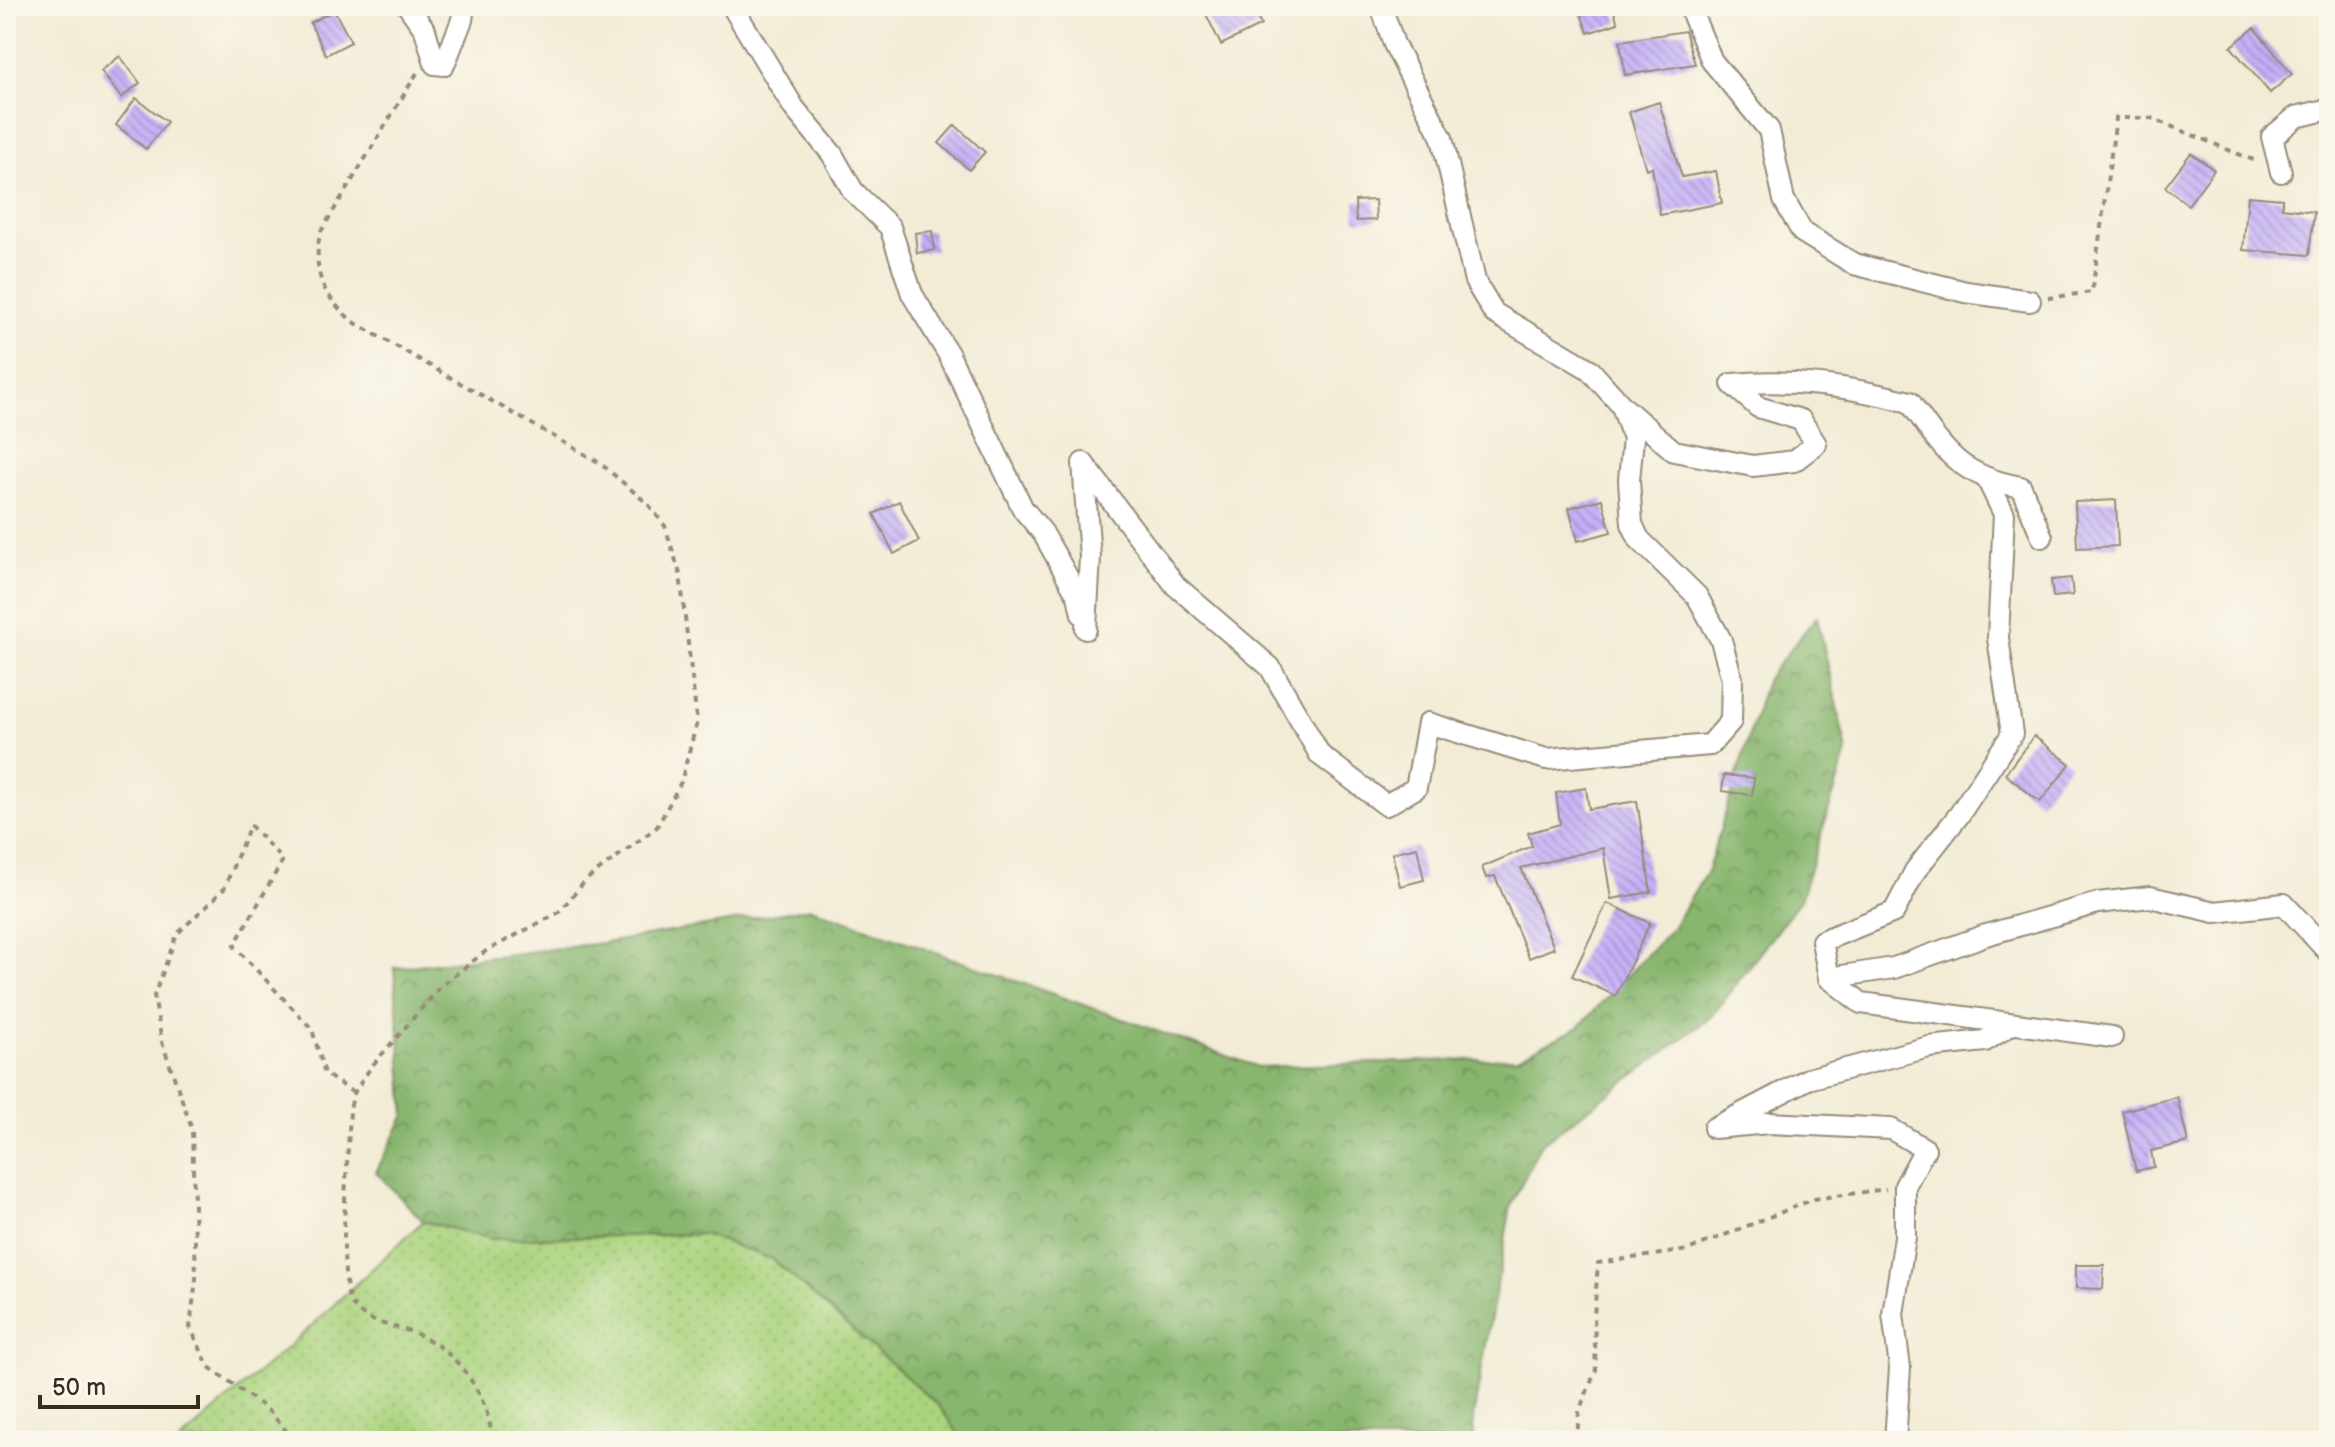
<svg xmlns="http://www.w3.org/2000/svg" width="2335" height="1447" viewBox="0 0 2335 1447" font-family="'Balsamiq Sans',sans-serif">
	<defs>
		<pattern id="grass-dots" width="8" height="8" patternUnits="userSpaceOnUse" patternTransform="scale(2)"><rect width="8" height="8" fill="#abd47f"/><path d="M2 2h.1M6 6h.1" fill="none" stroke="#94b66d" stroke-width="1.8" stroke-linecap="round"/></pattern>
		<pattern id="forest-crowns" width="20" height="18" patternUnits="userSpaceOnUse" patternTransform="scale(2)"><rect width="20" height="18" fill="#88b66e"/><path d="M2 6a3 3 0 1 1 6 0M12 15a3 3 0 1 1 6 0" fill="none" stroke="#70945a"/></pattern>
		<pattern id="building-back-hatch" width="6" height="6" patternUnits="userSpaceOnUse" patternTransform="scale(2)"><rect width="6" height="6" fill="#c2aff8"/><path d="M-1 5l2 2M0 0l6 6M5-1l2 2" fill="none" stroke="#9f8fc8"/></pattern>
	</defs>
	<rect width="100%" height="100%" fill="#fbf7ec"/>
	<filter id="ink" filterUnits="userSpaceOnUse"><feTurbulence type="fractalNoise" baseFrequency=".0125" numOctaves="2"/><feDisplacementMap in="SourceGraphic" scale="16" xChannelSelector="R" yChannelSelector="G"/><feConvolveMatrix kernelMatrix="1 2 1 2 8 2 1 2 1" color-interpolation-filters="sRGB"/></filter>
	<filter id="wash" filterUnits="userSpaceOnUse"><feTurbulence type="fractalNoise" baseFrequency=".006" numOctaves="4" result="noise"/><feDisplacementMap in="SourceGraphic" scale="32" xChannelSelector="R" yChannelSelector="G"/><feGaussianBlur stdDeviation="1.8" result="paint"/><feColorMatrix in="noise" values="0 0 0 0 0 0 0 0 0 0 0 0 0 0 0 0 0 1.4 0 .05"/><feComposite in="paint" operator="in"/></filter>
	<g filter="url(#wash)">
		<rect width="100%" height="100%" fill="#f2ecd6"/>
		<path fill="url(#grass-dots)" stroke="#737f4e" stroke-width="2" d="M423 1221 491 1239 703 1234 772 1259 940 1406 963 1441H180L306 1331Z"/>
		<path fill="url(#forest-crowns)" stroke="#627046" stroke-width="2" d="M1817 616 1847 752 1800 900 1711 1017 1540 1145 1511 1206 1473 1417V1441H963L939 1406 772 1259 703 1234 491 1239 423 1221 376 1172 405 1115 394 968 610 942 811 908 1258 1067 1518 1058 1579 1027 1672 928 1708 870 1766 680Z"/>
		<g id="blocks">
			<g fill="url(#building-back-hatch)">
				<path d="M1202 6H1251L1261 25 1221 45Z"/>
				<path d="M1578 6H1612L1618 23 1588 33Z"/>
				<path d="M334 10 351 42 326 55 310 23Z"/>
				<path d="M2254 28 2292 74 2270 93 2231 47Z"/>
				<path d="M1685 31 1695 64 1625 75 1620 41Z"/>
				<path d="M120 56 140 83 121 98 101 71Z"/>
				<path d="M136 98 167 122 146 149 116 125Z"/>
				<path d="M1659 102 1682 177 1716 171 1722 203 1660 215 1652 167 1646 169 1629 112Z"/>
				<path d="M955 125 985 152 969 170 939 143Z"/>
				<path d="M2191 153 2214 170 2188 205 2165 187Z"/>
				<path d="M2248 196 2282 199V208L2314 212 2309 255 2243 250Z"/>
				<path d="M1375 200 1376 220 1356 221 1355 201Z"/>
				<path d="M932 231 935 250 917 253 915 233Z"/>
				<path d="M1602 499 1611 532 1578 541 1569 508Z"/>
				<path d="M2116 500 2118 546 2077 548 2075 502Z"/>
				<path d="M899 501 919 541 894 554 874 514Z"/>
				<path d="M2071 578 2073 595 2053 597 2051 580Z"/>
				<path d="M2034 736 2070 764 2040 802 2005 774Z"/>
				<path d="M1724 775 1754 778 1752 795 1722 791Z"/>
				<path d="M1586 788 1589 809 1637 801 1651 892 1611 899 1603 848 1521 868 1554 948 1529 958 1495 876 1486 878 1482 867 1532 846 1528 833 1560 824 1556 793Z"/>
				<path d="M1417 847 1424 880 1400 886 1392 853Z"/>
				<path d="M1607 903 1650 923 1616 996 1572 976Z"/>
				<path d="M2177 1097 2188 1142 2151 1151 2154 1167 2136 1171 2122 1111Z"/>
				<path d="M2076 1265H2104L2103 1289 2076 1288Z"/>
			</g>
		</g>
	</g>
	<g filter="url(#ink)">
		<use href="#blocks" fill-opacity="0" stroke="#968b7a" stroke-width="2"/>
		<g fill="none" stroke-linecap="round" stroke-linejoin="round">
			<g stroke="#968b7a" stroke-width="24">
				<g id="street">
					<path d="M408 6 425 30 435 64 444 65 462 20 464 6"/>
					<path d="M732 6 794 108 832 154 853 191 890 227 912 294 949 355 1023 509 1043 533 1078 596 1082 614"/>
					<path d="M1689 6 1712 61 1769 130 1784 200 1802 232 1854 264 1966 292 2030 301"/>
					<path d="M2281 172 2272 137 2296 117 2329 109"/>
					<path d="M1622 406 1674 451 1753 466 1794 461 1816 444 1801 420 1758 407 1732 384C1793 378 1851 387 1910 402 1944 451 1959 476 2021 487L2042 537"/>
					<path d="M1988 481 2004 514 1998 638 2012 734 1959 815 1915 871 1894 912 1822 941 1829 978 1861 1003 2112 1037"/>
					<path d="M1086 629 1090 557 1083 463 1176 586 1270 667 1320 755 1386 805 1416 788 1428 723 1546 759 1710 745 1731 721 1732 679 1721 640 1697 596 1639 539 1632 524 1629 480 1633 438 1622 406 1589 369 1494 313 1475 281 1442 138 1394 44 1381 6"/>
					<path d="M1829 978 1894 968 1986 935 2098 903 2150 897 2215 912 2284 904 2329 953"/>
					<path d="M1895 1441 1900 1368 1893 1314 1905 1237V1186L1925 1149 1891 1129 1769 1123 1714 1128 1808 1079 1929 1047 1985 1041 2009 1026"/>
				</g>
			</g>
			<g stroke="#968b7a" stroke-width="4" stroke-dasharray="6 6" stroke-linecap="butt">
				<path d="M417 73 320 233C313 274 321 293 352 321L600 463 648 504 665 526 680 574 697 722 681 782 657 827 586 880 558 913 486 951 441 986 371 1067 354 1093 350 1109C349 1151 337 1265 350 1300 359 1324 398 1325 419 1335 458 1352 490 1397 492 1441"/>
				<path d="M2048 298 2092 292 2116 118H2151L2258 162"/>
				<path d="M295 1441 268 1410 209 1367 190 1327 196 1279 192 1129 162 1042 154 996 177 934 224 889 250 825 283 860 234 946 312 1029 325 1074 354 1093"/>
				<path d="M1577 1441 1579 1411 1596 1370 1594 1317 1598 1263 1688 1250 1814 1199 1886 1189"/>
			</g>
			<use href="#street" stroke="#fff" stroke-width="20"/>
		</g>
	</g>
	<rect width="2335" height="1447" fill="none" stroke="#fbf7ec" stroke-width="32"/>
	<path d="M40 1395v12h158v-12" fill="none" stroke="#3b2a1e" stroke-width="4"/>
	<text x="52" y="1395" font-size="24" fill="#3b2a1e" stroke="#fbf7ec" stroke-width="6" paint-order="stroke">50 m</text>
</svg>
